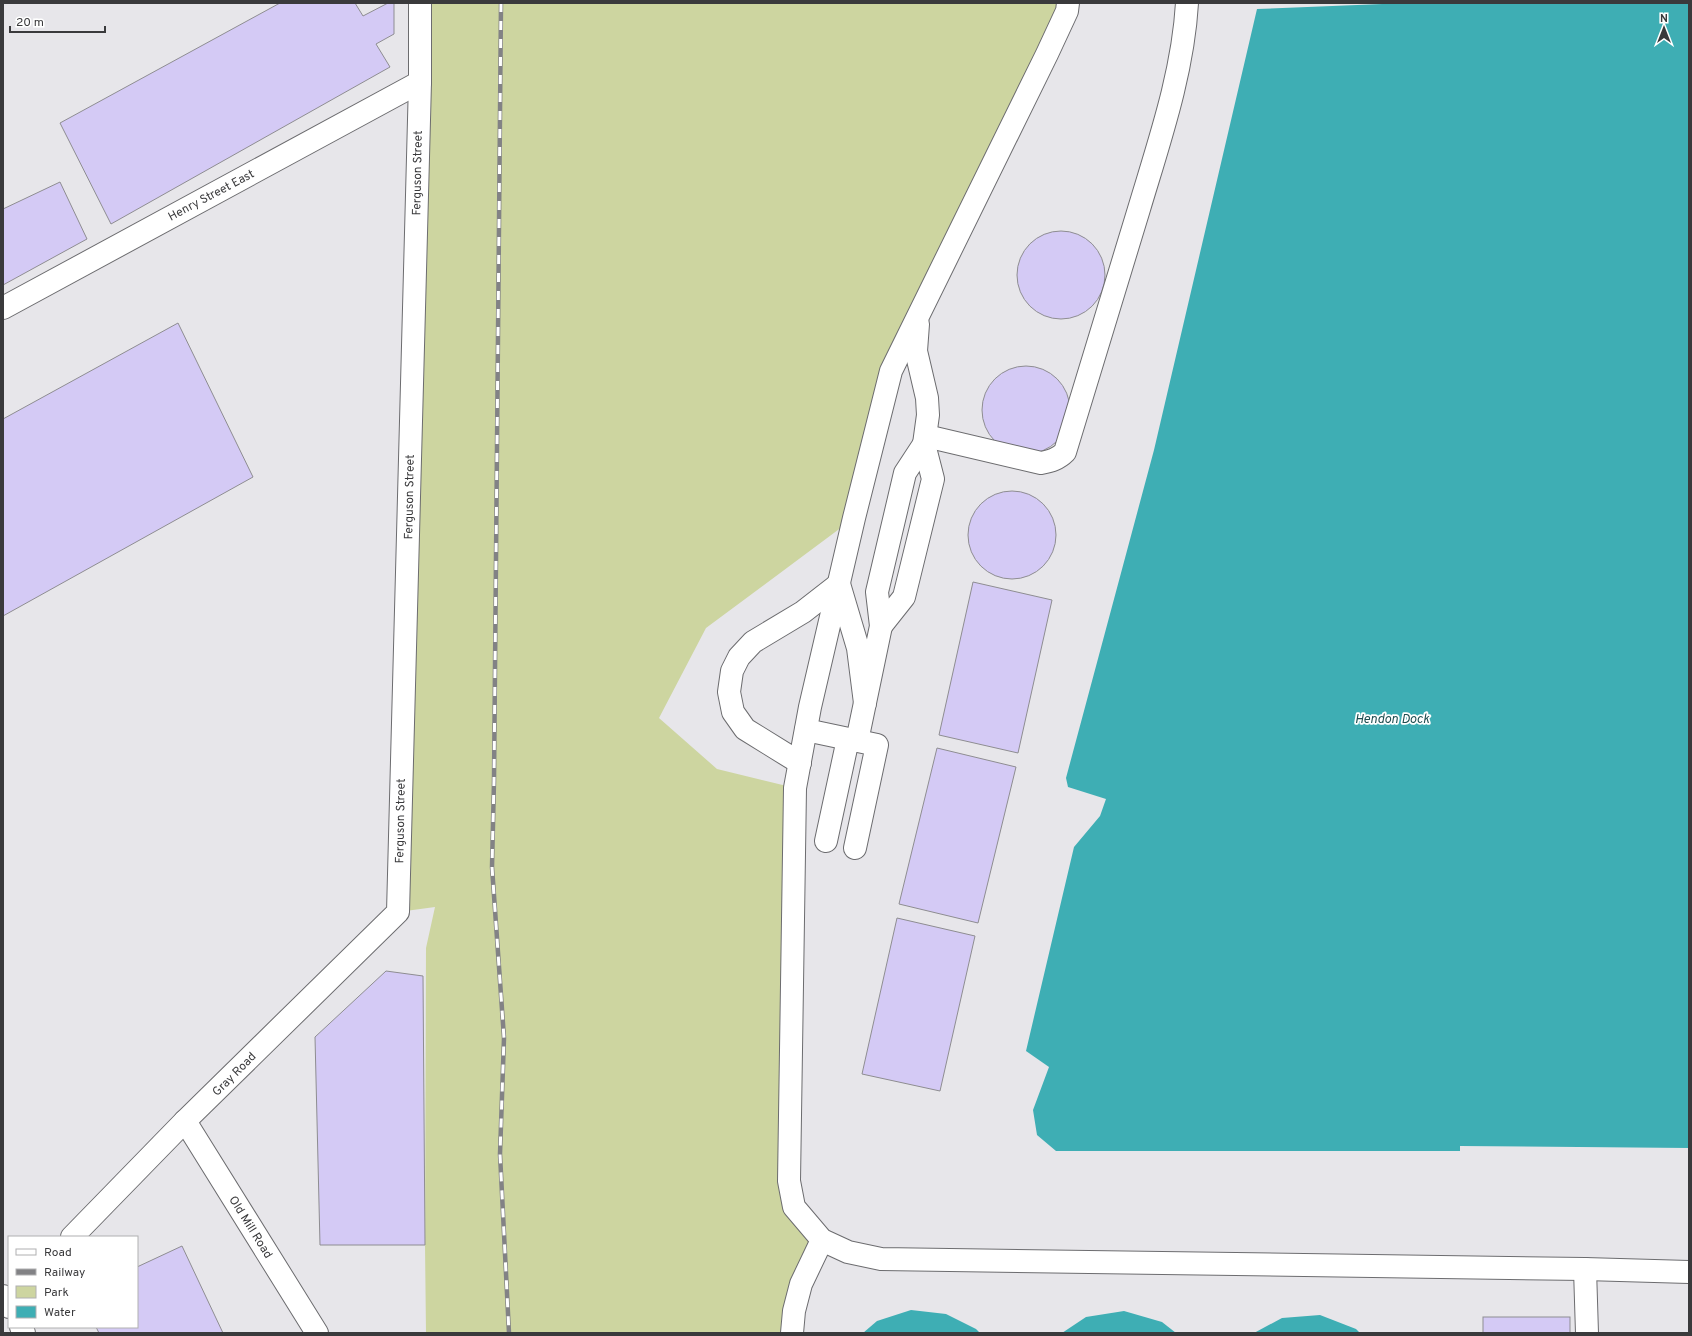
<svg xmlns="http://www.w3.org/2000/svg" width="1692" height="1336" viewBox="0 0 1692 1336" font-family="Overpass,sans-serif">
	<rect width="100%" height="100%" fill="#e7e6ea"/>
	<path fill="#cdd5a0" d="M420 3H1068L891 371 854 518 706 628 659 718 717 769 795 788 789 1181 822 1240 792 1333H426L425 1245 426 948 435 907 398 912Z"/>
	<g fill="#3eaeb4">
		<path d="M1407 3H1689V1148L1460 1146V1151H1056L1037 1135 1033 1110 1049 1067 1026 1051 1074 847 1100 816 1106 799 1068 787 1066 778 1154 450 1257 9Z"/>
		<path d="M911 1310 946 1314 976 1329 980 1333H863L877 1321Z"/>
		<path d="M1124 1311 1162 1322 1176 1333H1062L1086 1317Z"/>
		<path d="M1320 1315 1356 1329 1360 1333H1254L1282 1318Z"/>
	</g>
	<g fill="#d4caf5" stroke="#8e8d91">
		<path d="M280 3H355L363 16 388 3H394V34L376 44 390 67 111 224 60 123Z"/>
		<path d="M60 182 87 239 3 285V209Z"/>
		<circle cx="1061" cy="275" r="44"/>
		<path d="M178 323 253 477 3 616V419Z"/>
		<circle cx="1026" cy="410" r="44"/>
		<circle cx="1012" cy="535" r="44"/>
		<path d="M973 582 1052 600 1018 753 939 735Z"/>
		<path d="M937 748 1016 767 978 923 899 904Z"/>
		<path d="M897 918 975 936 940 1091 862 1074Z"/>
		<path d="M386 971 423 976 425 1245H320L315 1037Z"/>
		<path d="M182 1246 223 1333H99L96 1327H137V1267Z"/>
		<rect x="1483" y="1317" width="87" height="16"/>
	</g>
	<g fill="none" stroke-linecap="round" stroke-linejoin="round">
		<g stroke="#6c6c6f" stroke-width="24">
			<g id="minor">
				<path d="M1068 3 1067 11 1047 54 891 371 854 518 810 707 795 788 789 1181 794 1207 822 1240 848 1252 881 1259 1585 1269 1689 1272"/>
				<path d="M3 308 420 82"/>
				<path d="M926 436 1041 463C1051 461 1058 459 1065 452 1089 371 1114 290 1139 209 1159 142 1183 73 1187 3"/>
				<path d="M881 626 904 597 933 479 924 444 928 415 927 398 916 351 918 324"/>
				<path d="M806 730 877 745 855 848"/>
				<path d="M857 741 881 626 877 592 905 473 924 444"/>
				<path d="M800 763 745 729 733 712 729 692 732 671 739 657 753 642 803 612 839 584 858 648 865 703"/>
				<path d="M826 841 848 739"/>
				<path d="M185 1121 317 1333"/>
				<path d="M72 1237 185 1121 398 912 420 82V3"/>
				<path d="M1585 1269 1587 1333"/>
				<path d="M3 1296 9 1307"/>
				<path d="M21 1327 24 1333"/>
				<path d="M792 1333 794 1311 801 1284 822 1240"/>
			</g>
		</g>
		<use href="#minor" stroke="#fff" stroke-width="22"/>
		<g stroke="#828285" stroke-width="4.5">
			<path id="rail" d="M501 3 494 781 492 867 504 1038 500 1154 509 1333"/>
		</g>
		<use href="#rail" stroke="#fff" stroke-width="3" stroke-dasharray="9" stroke-linecap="butt"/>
	</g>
	<g text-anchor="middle" stroke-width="3.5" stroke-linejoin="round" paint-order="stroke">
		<g font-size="12" fill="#3a3a3c" stroke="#fff">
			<text transform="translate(417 173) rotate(-89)" y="4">Ferguson Street</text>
			<text transform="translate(211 195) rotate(-28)" y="4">Henry Street East</text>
			<text transform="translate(409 497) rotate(-89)" y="4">Ferguson Street</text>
			<text transform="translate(400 821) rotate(-89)" y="4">Ferguson Street</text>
			<text transform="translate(234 1074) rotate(-45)" y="4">Gray Road</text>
			<text transform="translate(251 1227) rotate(58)" y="4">Old Mill Road</text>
		</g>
		<g font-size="13" font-style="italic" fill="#1d4d4f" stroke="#fff">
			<text x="1392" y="723">Hendon Dock</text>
		</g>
	</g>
	<rect width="1692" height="1336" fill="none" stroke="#3a3a3c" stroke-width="8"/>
	<rect x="8" y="1236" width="130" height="92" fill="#ffffff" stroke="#b0b0b1"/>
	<rect x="16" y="1249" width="20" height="6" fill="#ffffff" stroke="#b0b0b1"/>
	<text x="44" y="1256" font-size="12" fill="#3a3a3c">Road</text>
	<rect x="16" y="1269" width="20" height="6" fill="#828285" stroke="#b0b0b1"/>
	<text x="44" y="1276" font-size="12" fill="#3a3a3c">Railway</text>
	<rect x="16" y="1286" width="20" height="12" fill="#cdd5a0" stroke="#b0b0b1"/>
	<text x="44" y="1296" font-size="12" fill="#3a3a3c">Park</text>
	<rect x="16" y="1306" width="20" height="12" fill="#3eaeb4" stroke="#b0b0b1"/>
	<text x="44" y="1316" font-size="12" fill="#3a3a3c">Water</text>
	<g transform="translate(1664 28)" stroke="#ffffff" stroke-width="3" paint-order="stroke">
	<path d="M0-3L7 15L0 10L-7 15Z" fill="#3a3a3c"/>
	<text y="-6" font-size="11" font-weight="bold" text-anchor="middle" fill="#3a3a3c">N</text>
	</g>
	<path d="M10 26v6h95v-6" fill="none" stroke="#3a3a3c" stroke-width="2"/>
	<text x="16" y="26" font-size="12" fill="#3a3a3c" stroke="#ffffff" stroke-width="3" paint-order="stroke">20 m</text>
</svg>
